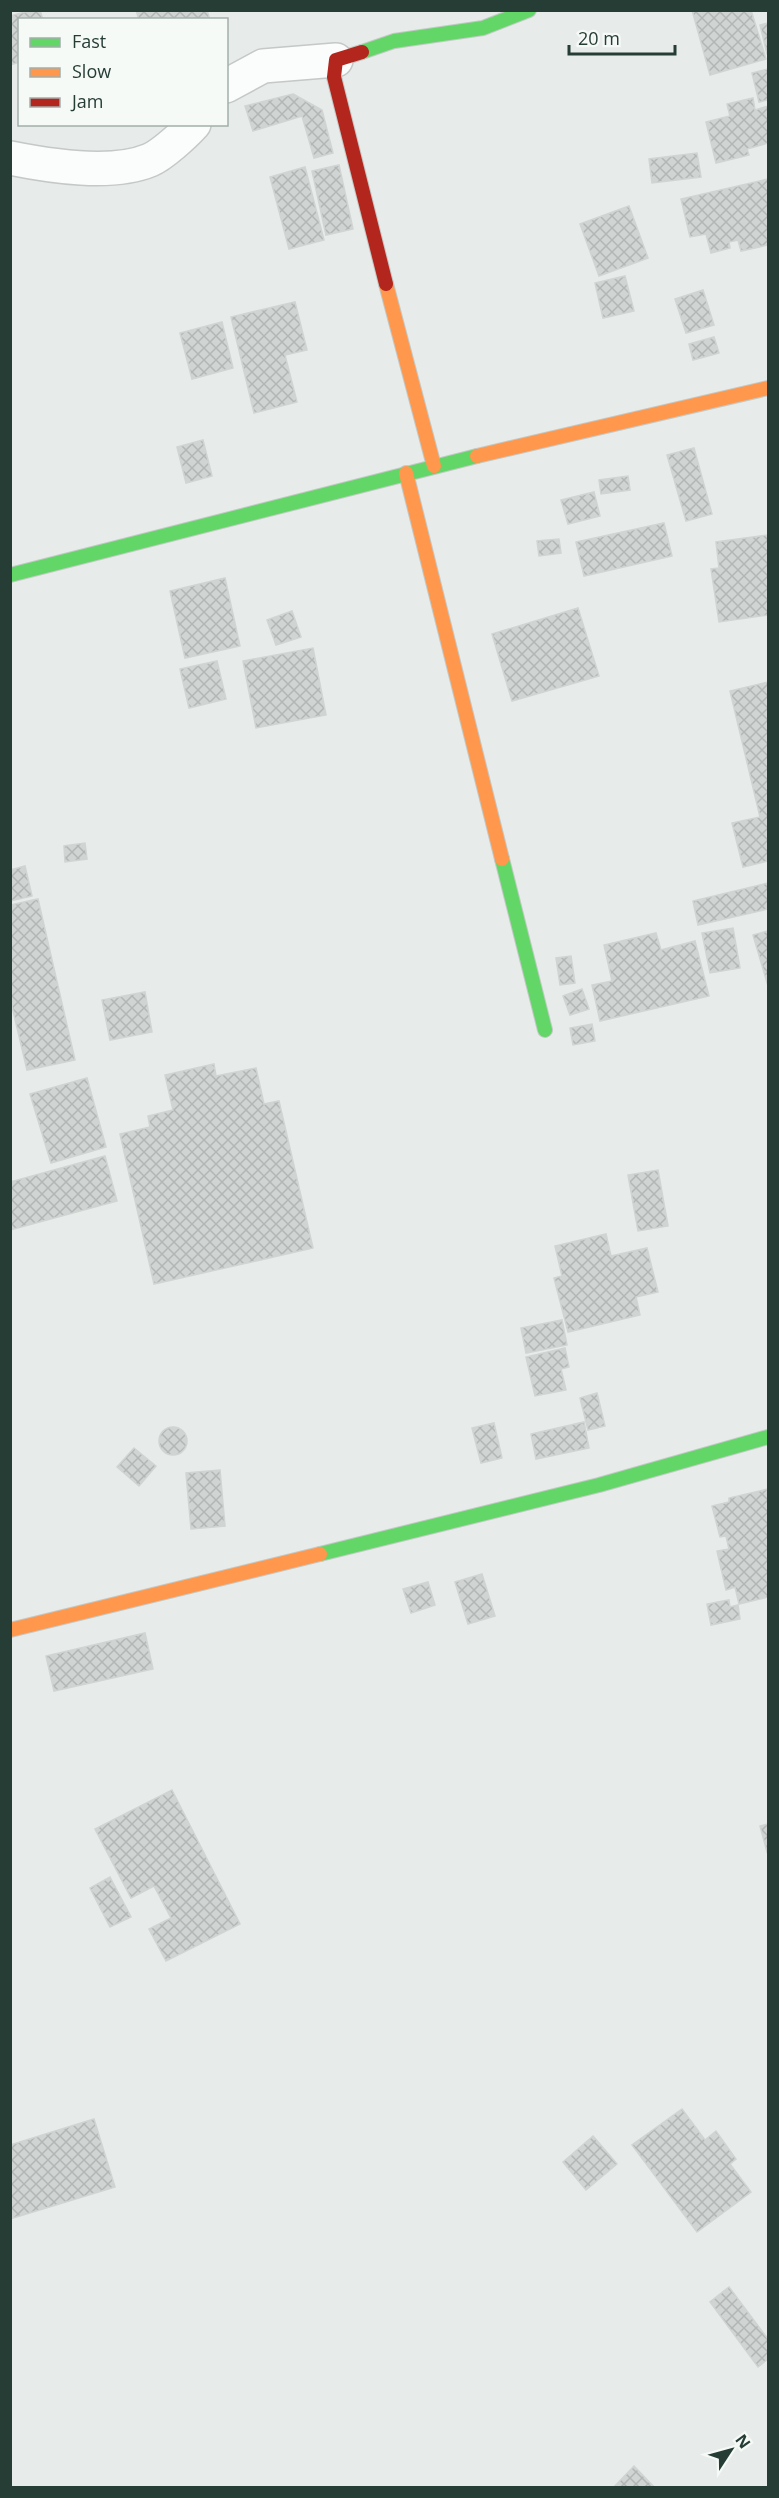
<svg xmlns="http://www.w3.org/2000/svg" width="779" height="2498" viewBox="0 0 779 2498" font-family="'Open Sans',sans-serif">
	<defs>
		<pattern id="building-cross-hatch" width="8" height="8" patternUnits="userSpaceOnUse" patternTransform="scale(1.5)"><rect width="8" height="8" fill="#d0d4d2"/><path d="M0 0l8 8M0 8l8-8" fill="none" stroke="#b2b7b5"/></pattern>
	</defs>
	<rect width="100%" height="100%" fill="#e7ebe9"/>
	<g fill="url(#building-cross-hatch)" stroke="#d0d4d2" stroke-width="1.5">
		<path d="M32 10H40L43 20H20V62L10 65V16Z"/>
		<path d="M136 10H207L210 20H139Z"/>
		<path d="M692 10H751L766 59 710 75Z"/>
		<path d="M768 23V54H767L760 25Z"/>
		<path d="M768 69V100L759 102 752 73Z"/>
		<path d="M293 94 322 110 333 153 314 158 302 116 253 131 245 106Z"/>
		<path d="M753 98 755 110 768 106V143L747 149 749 155 716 163 706 122 730 116 727 104Z"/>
		<path d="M697 153 701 177 652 183 649 159Z"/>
		<path d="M339 165 353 229 326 235 312 171Z"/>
		<path d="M305 167 324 240 289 249 270 177Z"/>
		<path d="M768 179V245L741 251 738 240 729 242 730 248 711 253 706 234 690 237 681 199Z"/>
		<path d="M629 206 648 258 599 276 580 224Z"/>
		<path d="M625 276 634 311 603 318 595 283Z"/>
		<path d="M703 290 714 325 686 333 675 299Z"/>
		<path d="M295 302 307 350 285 355 297 402 254 413 231 317Z"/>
		<path d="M222 322 233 368 192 379 180 333Z"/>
		<path d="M714 337 719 353 693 360 689 344Z"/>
		<path d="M203 440 212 476 186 483 177 447Z"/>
		<path d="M694 448 712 514 686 521 667 455Z"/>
		<path d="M628 476 630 490 601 494 599 480Z"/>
		<path d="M594 492 600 516 568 524 561 500Z"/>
		<path d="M664 523 672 556 584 576 576 542Z"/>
		<path d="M768 535V615L719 622 711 569 719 568 716 542Z"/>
		<path d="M559 539 561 553 539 556 537 541Z"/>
		<path d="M225 578 240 646 185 658 170 591Z"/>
		<path d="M578 608 599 676 512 701 492 634Z"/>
		<path d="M292 611 301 637 276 645 267 620Z"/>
		<path d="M313 648 326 715 256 728 243 661Z"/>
		<path d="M217 661 226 699 189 708 180 669Z"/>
		<path d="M768 682V861L743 867 732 823 760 817 730 691Z"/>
		<path d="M85 843 87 859 65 862 64 846Z"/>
		<path d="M25 866 32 896 10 901V870Z"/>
		<path d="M768 883V909L698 925 693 901Z"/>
		<path d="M38 899 75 1060 27 1070 10 998V905Z"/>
		<path d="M733 928 740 968 710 973 702 933Z"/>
		<path d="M768 931V986L753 935Z"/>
		<path d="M656 933 661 950 695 941 709 996 600 1021 592 985 612 981 604 945Z"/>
		<path d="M571 956 575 983 560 985 556 958Z"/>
		<path d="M582 989 589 1009 570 1015 563 996Z"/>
		<path d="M145 992 152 1032 110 1040 102 1000Z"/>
		<path d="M592 1024 595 1041 573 1045 570 1028Z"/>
		<path d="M214 1064 216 1076 256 1068 264 1104 279 1101 313 1248 154 1284 120 1134 150 1127 148 1116 173 1110 165 1075Z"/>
		<path d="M87 1078 106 1147 51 1163 30 1094Z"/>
		<path d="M105 1156 117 1201 10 1230V1182Z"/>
		<path d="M658 1170 668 1226 638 1231 628 1175Z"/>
		<path d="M606 1234 611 1256 647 1248 658 1292 636 1297 640 1315 568 1332 554 1278 562 1276 555 1246Z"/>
		<path d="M562 1320 567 1345 526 1353 521 1328Z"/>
		<path d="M565 1348 569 1367 561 1369 566 1390 535 1396 526 1357Z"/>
		<path d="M597 1393 605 1426 588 1430 580 1398Z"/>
		<path d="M584 1422 589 1448 536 1459 531 1434Z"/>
		<path d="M494 1423 502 1458 481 1463 472 1428Z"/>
		<circle cx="173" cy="1441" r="14"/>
		<path d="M134 1448 156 1466 139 1486 117 1467Z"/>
		<path d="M220 1470 225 1526 191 1529 186 1473Z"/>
		<path d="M768 1489V1597L739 1604 735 1587 726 1590 717 1551 729 1549 726 1536 720 1537 712 1506 729 1502V1498Z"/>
		<path d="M482 1574 495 1616 468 1624 455 1582Z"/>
		<path d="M428 1582 435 1605 411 1613 403 1589Z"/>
		<path d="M729 1600 730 1607 738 1605 740 1619 711 1625 707 1604Z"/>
		<path d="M145 1633 153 1669 54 1691 46 1656Z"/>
		<path d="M172 1790 240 1924 166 1961 149 1929 171 1918 154 1886 131 1898 95 1829Z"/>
		<path d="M768 1824V1851L767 1852 760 1826Z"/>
		<path d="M110 1877 131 1917 110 1927 90 1888Z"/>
		<path d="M682 2109 705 2140 716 2131 736 2159 730 2164 751 2192 697 2232 632 2145Z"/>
		<path d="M94 2119 115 2187 10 2219V2145Z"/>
		<path d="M593 2136 617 2164 586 2190 563 2162Z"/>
		<path d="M729 2287 768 2339V2359L758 2367 710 2302Z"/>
		<path d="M634 2466 655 2488H613Z"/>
	</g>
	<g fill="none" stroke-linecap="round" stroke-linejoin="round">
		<g stroke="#c4c8c6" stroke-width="36">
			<g id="street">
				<path d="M226 86 263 66 336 60"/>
				<path d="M10 158C50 166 112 176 150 160 162 155 185 134 194 124"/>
			</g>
		</g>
		<g stroke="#c3c9c6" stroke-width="16">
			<g id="fast">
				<path d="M362 52 394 41 483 28 529 10"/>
				<path d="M10 575 477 456"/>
				<path d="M502 859 545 1030"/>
				<path d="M320 1554 599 1485 768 1437"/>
			</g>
		</g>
		<g stroke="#c3c9c6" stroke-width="16">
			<g id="slow">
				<path d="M386 284 434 466"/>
				<path d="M477 456 768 388"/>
				<path d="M406 473 502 859"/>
				<path d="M10 1630 320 1554"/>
			</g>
		</g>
		<g stroke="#c3c9c6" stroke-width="16">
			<path id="jam" d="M362 52 336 60 334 77 386 284"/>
		</g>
		<use href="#street" stroke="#fbfcfc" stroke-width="33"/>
		<use href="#fast" stroke="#63d668" stroke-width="14"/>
		<use href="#slow" stroke="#ff974d" stroke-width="14"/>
		<use href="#jam" stroke="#b3261e" stroke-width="14"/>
	</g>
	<rect width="779" height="2498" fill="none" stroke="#263d36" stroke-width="24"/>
	<rect x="18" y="18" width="210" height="108" fill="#f6faf7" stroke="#a3aeaa" stroke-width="1.5"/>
	<rect x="30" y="38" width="30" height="9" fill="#63d668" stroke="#a3aeaa" stroke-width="1.5"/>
	<text x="72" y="48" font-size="18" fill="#263d36">Fast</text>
	<rect x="30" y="68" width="30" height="9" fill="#ff974d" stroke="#a3aeaa" stroke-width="1.5"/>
	<text x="72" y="78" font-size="18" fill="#263d36">Slow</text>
	<rect x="30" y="98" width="30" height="9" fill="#b3261e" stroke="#a3aeaa" stroke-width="1.5"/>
	<text x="72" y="108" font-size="18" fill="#263d36">Jam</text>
	<g transform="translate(731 2450) rotate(54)" stroke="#f6faf7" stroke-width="4.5" paint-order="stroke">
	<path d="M0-4.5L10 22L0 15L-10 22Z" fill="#263d36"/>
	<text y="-9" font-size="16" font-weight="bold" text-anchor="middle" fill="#263d36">N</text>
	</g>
	<path d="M569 45v9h106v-9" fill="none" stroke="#263d36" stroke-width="3"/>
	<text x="578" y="45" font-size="18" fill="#263d36" stroke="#f6faf7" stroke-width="4.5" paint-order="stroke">20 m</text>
</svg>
